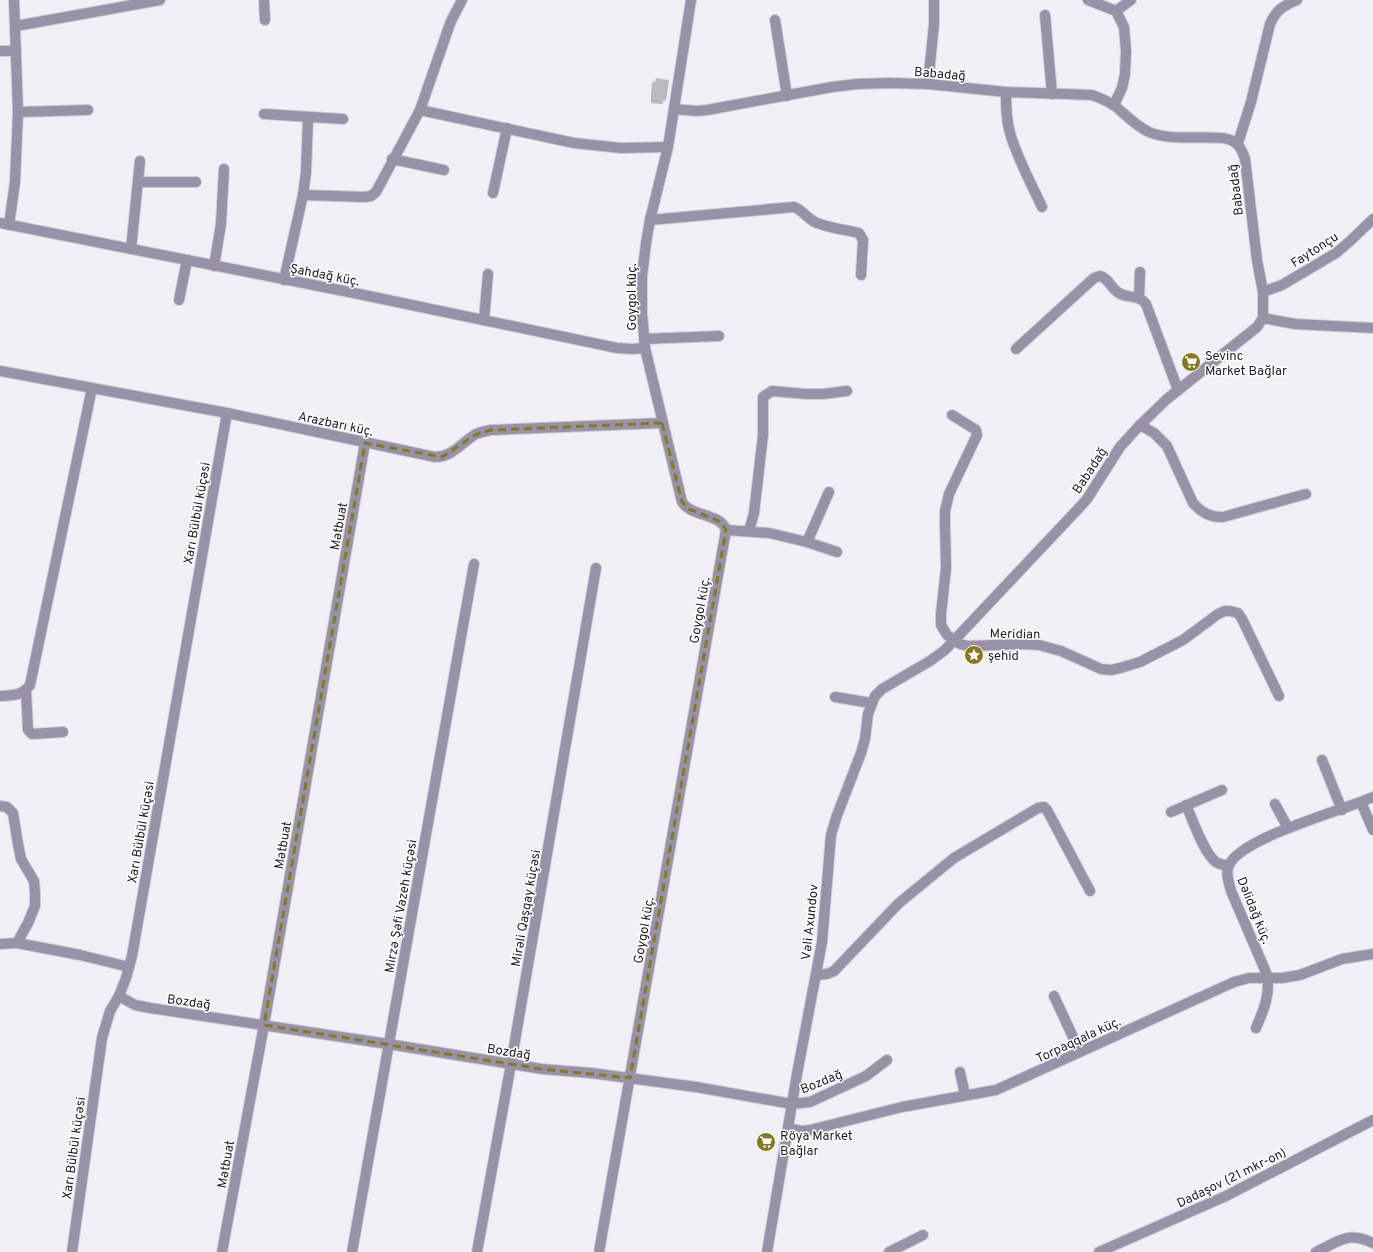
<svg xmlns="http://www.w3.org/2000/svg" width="1373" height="1252" viewBox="0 0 1373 1252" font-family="Overpass,sans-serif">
	<defs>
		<filter id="shadow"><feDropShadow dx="-3.5" dy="3.5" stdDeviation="1" flood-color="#0004"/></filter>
	</defs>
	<rect width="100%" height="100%" fill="#f1f0f6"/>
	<path fill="#bbbabf" filter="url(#shadow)" d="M656 78 669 80 666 101 653 99Z"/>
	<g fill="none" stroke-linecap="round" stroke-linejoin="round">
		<g stroke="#cfced4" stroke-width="12">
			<g id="street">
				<path d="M264 0 265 20"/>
				<path d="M1088 0 1116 11 1124 27 1126 51 1125 74 1122 88 1114 105"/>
				<path d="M1116 11 1131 0"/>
				<path d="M1045 15 1052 94"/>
				<path d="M775 20 787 96"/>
				<path d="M16 26 160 0"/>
				<path d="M0 51H16"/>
				<path d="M928 84 934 24V0"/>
				<path d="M1006 92C1006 106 1006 119 1010 133 1017 158 1031 183 1042 207"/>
				<path d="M674 109 697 111 707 110 832 87 857 84 889 83 928 84 1006 92 1092 95C1100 98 1108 101 1115 106 1126 115 1136 126 1149 132 1170 141 1201 136 1223 138 1236 140 1241 146 1245 159L1257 260 1263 292V318L1257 327 1167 399 1140 425 1120 447 1087 499 1078 509 945 650 930 661 882 689 875 696 868 714 865 739 861 753 836 818 831 835 822 942 797 1074 767 1252"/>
				<path d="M420 110 574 143 621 148 668 147"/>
				<path d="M18 112 88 110"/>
				<path d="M264 114 343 119"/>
				<path d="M1238 143 1251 102 1270 24C1276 10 1283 6 1297 0"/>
				<path d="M392 159 444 170"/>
				<path d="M138 182H196"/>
				<path d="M493 193 507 128"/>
				<path d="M303 195 365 197 371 196 376 192 420 110 451 21 462 0"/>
				<path d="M650 220 794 207C804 211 807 219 817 223 830 228 846 230 859 233L863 240 861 275"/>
				<path d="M0 223 359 294 617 348 633 349 645 348"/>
				<path d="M9 225 15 182 18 112 14 0"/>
				<path d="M131 249 140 161"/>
				<path d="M214 266 221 224 224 169"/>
				<path d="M284 280 303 195 306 172 308 118"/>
				<path d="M1263 292 1282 285 1336 253 1349 242 1373 219"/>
				<path d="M1139 298 1140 272"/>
				<path d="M179 300 187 260"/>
				<path d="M1263 318 1295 324 1373 328"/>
				<path d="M484 320 488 274"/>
				<path d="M644 339 719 336"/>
				<path d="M1016 349 1094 278 1100 276C1109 278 1111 289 1119 293 1129 299 1138 294 1146 304L1178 390"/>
				<path d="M0 371 227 413 435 457C453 457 462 442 476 434 481 432 486 431 491 430L662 423"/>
				<path d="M952 415 976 430 977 435 949 494 945 511V524L946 568 941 614V625L947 635 960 644 968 646 1024 644 1039 645 1061 651 1101 669 1111 670 1120 668 1140 662 1183 640 1218 614 1225 611H1230L1238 613 1242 619 1279 696"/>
				<path d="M1140 425 1154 433 1167 446 1193 503C1201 512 1211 518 1223 517L1306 494"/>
				<path d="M726 530 769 533 807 542 837 552"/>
				<path d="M749 531 754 513 763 435V397L772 391 806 394H823L847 391"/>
				<path d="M807 542 829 492"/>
				<path d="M26 691 28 730 32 734 63 732"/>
				<path d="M0 696C13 695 22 696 30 685L92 388"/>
				<path d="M835 697 871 703"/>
				<path d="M1322 760 1342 810"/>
				<path d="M1361 802 1373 830"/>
				<path d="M1275 804 1288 828"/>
				<path d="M1186 805C1192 818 1204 854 1216 862 1219 864 1224 865 1228 866"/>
				<path d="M0 806 7 807 13 813 18 844 21 859 34 881 35 893V906L28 923 17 943"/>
				<path d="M1171 812 1222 790"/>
				<path d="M0 944 17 943 80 955 129 967"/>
				<path d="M817 975 827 974 834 971 899 903 954 858 1038 808 1044 807 1047 810 1090 891"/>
				<path d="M119 996 135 1005 150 1008 388 1044 542 1069 591 1073 696 1087 792 1104 810 1102 823 1096 866 1076 887 1060"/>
				<path d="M1054 996 1080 1052"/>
				<path d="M1256 1028C1264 1009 1269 998 1268 977L1231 891C1229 883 1225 873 1229 865 1242 837 1342 811 1373 797"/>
				<path d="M960 1072 965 1095"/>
				<path d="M788 1128 802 1131 810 1130 902 1107 996 1090 1234 982 1249 978H1282L1300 975 1342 959 1373 954"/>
				<path d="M72 1252 102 1038 110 1011 119 996 126 978 132 956 227 413"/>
				<path d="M222 1252 264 1025 365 443"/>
				<path d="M352 1252 474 564"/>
				<path d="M477 1252 511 1064 596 568"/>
				<path d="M599 1252 726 530C721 513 691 517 682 502L645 348 642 313V277L646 243 650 220 668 147 691 0"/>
				<path d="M889 1252 923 1235"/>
				<path d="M1099 1252 1226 1196 1373 1120"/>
				<path d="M1316 1252C1340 1241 1347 1231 1373 1243"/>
			</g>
		</g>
		<use href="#street" stroke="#9792a7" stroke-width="10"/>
	</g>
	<path fill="none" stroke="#88791d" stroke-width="3" stroke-dasharray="8 5" stroke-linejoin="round" d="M662 423 682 502 689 509 721 522 726 530 630 1078 542 1069 264 1025 365 443 442 457 475 435 491 430Z"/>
	<defs>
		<g id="supermarket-disc" transform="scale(1)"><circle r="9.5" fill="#88791d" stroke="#fff"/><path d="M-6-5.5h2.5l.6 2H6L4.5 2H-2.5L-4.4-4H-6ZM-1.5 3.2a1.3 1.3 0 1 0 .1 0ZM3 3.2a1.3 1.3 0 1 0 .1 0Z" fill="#fff"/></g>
		<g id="sight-disc" transform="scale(1)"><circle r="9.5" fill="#88791d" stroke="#fff"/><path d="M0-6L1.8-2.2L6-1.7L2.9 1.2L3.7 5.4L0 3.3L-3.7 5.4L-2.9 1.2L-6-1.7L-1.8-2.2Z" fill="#fff"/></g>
	</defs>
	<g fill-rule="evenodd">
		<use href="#supermarket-disc" x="1191" y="362"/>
		<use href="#sight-disc" x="974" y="655"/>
		<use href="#supermarket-disc" x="766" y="1142"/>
	</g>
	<g text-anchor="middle" stroke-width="3" stroke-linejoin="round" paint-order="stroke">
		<g font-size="13" fill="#1e1d1f" stroke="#fff">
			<text transform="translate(940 73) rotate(5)" y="5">Babadağ</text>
			<text transform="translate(1235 190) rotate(-97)" y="5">Babadağ</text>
			<text transform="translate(1314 249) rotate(-33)" y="5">Faytonçu</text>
			<text transform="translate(325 274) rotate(11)" y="5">Şahdağ küç.</text>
			<text transform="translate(631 297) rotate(-90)" y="5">Goygol küç.</text>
			<text transform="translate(336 423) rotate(12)" y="5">Arazbarı küç.</text>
			<text transform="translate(1089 470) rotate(-57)" y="5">Babadağ</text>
			<text transform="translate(196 513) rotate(-80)" y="5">Xarı Bülbül küçəsi</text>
			<text transform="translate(338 526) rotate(-80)" y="5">Mətbuat</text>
			<text transform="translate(699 610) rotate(-80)" y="5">Goygol küç.</text>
			<text transform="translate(1015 633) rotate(1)" y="5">Meridian</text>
			<text transform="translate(140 832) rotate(-80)" y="5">Xarı Bülbül küçəsi</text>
			<text transform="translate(282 845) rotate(-80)" y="5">Mətbuat</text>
			<text transform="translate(400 906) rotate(-80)" y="5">Mirzə Şəfi Vazeh küçəsi</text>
			<text transform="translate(525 908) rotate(-80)" y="5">Mirəli Qaşqay küçəsi</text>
			<text transform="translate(1255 910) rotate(68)" y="5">Dəlidağ küç.</text>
			<text transform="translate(809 922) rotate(-84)" y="5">Vəli Axundov</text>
			<text transform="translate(643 930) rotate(-80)" y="5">Goygol küç.</text>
			<text transform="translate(189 1001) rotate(8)" y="5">Bozdağ</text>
			<text transform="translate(1078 1039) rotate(-25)" y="5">Torpaqqala küç.</text>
			<text transform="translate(509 1051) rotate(9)" y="5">Bozdağ</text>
			<text transform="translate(821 1081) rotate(-22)" y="5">Bozdağ</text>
			<text transform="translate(73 1148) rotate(-82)" y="5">Xarı Bülbül küçəsi</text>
			<text transform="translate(225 1164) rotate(-80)" y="5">Mətbuat</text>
			<text transform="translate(1231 1177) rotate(-26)" y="5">Dadaşov (21 mkr-on)</text>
		</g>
		<g font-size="13" fill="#1e1d1f" stroke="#fff" text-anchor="start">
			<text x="1205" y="360">Sevinc<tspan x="1205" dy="15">Market Bağlar</tspan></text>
			<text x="988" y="660">şehid</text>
			<text x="780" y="1140">Röya Market<tspan x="780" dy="15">Bağlar</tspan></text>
		</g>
	</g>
</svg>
